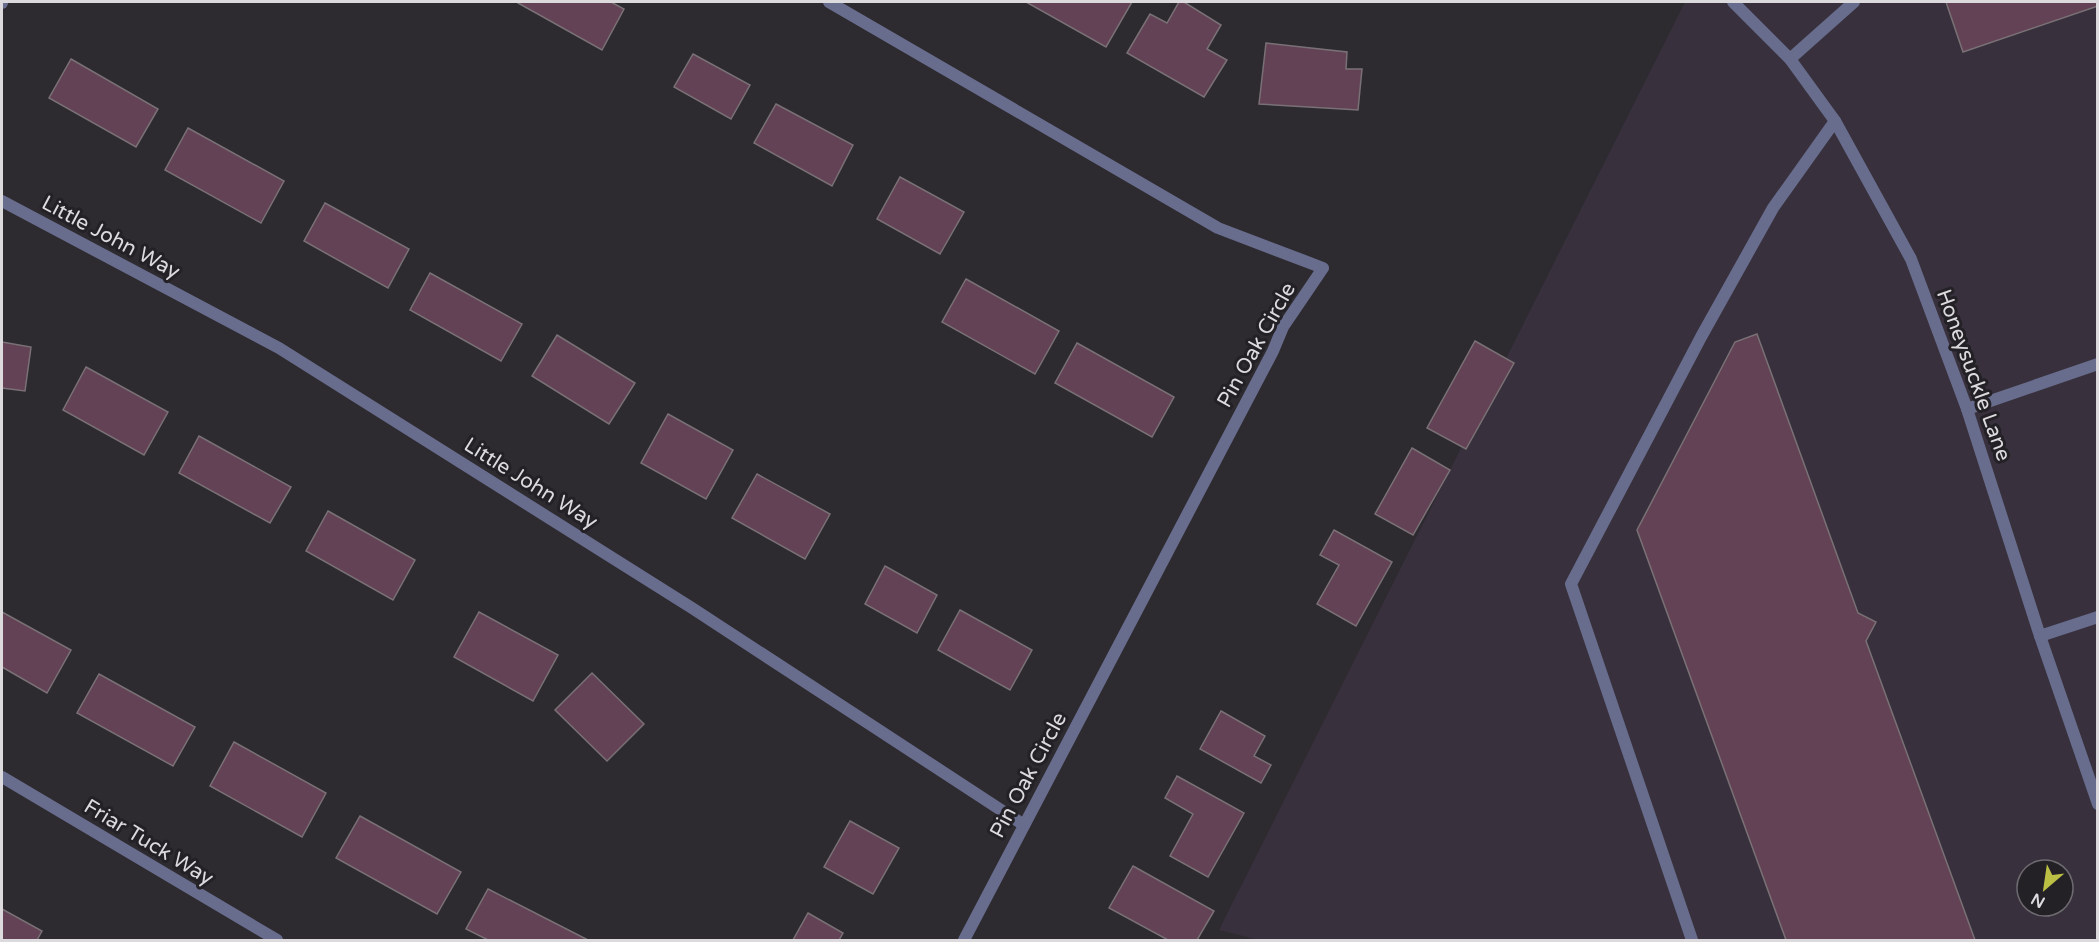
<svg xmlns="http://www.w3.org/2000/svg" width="2099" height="942" viewBox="0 0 2099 942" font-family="'Varela Round',sans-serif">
	<rect width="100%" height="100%" fill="#2d2a30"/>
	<path fill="#38313d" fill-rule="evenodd" d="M1685 2H2097V940H1259L1219 930ZM2027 870H2063V906H2027Z"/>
	<g fill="#634256" stroke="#797175" stroke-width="1.5">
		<path d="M518 2H611L624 9 602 50 518 3Z"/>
		<path d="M1026 2H1132L1106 47Z"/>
		<path d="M1179 2H1184L1221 25 1207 49 1227 60 1204 97 1127 53 1150 14 1167 23Z"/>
		<path d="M1946 2H2098V6L1963 52Z"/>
		<path d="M1266 43 1347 52 1346 69H1362L1358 110 1259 104Z"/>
		<path d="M693 54 750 85 731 119 674 87Z"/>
		<path d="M71 59 158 109 136 147 49 98Z"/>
		<path d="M776 104 853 145 832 186 754 143Z"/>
		<path d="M188 128 284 181 261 223 165 170Z"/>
		<path d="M900 177 964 212 940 254 877 219Z"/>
		<path d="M325 203 409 249 388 288 304 241Z"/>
		<path d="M430 273 522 324 501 361 410 310Z"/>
		<path d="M966 279 1059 331 1035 374 942 322Z"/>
		<path d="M1757 334 1858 613 1876 622 1866 641 1975 940H1786L1637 530 1735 342Z"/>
		<path d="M557 335 635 383 609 424 532 376Z"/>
		<path d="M1475 341 1514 363 1466 449 1427 428Z"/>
		<path d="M2 342 31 347 25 391 2 388Z"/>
		<path d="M1077 343 1174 397 1152 437 1055 383Z"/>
		<path d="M86 367 168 412 144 455 63 410Z"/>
		<path d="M668 414 733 450 706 499 641 463Z"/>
		<path d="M199 436 291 487 270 523 179 473Z"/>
		<path d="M1412 448 1450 470 1413 535 1375 514Z"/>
		<path d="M757 474 830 514 805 559 732 518Z"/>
		<path d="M328 511 415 560 393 600 306 551Z"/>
		<path d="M1334 530 1392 562 1356 626 1317 604 1339 565 1320 555Z"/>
		<path d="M885 566 937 595 917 633 865 604Z"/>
		<path d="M960 610 1032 650 1010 690 938 650Z"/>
		<path d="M2 612 71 650 47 693 2 667Z"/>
		<path d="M479 612 558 655 533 701 454 657Z"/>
		<path d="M592 673 644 724 607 761 555 710Z"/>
		<path d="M99 674 195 727 173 766 77 713Z"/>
		<path d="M1221 711 1265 736 1254 756 1271 765 1261 783 1200 749Z"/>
		<path d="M234 742 326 793 302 837 210 786Z"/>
		<path d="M1177 776 1244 813 1208 877 1170 856 1193 814 1165 798Z"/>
		<path d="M360 816 461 872 437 914 336 858Z"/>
		<path d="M850 821 899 848 873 894 824 867Z"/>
		<path d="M1133 866 1214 911 1197 940H1168L1109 908Z"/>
		<path d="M488 889 588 940H488L466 929Z"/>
		<path d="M2 909 42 931 37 940H2Z"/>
		<path d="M808 913 843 933 839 940H793Z"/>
	</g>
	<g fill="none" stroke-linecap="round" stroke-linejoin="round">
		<g stroke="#696d8d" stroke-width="12">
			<path d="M1790 59 1854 2"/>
			<path d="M2040 636 2098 617"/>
			<path d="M1692 940 1571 584 1701 337 1773 208 1835 121"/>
		</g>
		<g stroke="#696d8d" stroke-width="12">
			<path d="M829 2 1218 228 1323 268 1283 327 1273 351 964 940"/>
			<path d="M1733 2 1790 59 1835 121 1911 259 1967 409 2040 636 2098 804"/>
			<path d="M2 3V2"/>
			<path d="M2 201 279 348 692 608 1024 825"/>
			<path d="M1967 409 2098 364"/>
			<path d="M2 777 277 940"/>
		</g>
	</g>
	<g text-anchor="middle" stroke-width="6" stroke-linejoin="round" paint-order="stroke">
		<g font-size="21" fill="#dddade" stroke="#232026">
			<text transform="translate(111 237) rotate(28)" y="7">Little John Way</text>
			<text transform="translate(1256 345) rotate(-61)" y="7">Pin Oak Circle</text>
			<text transform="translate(1974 375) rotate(70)" y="7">Honeysuckle Lane</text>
			<text transform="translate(531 483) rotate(32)" y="7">Little John Way</text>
			<text transform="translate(1028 775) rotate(-62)" y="7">Pin Oak Circle</text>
			<text transform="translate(149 842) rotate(31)" y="7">Friar Tuck Way</text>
		</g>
	</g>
	<rect width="2099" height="942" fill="none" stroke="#dddade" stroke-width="6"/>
	<g transform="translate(2045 888) rotate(209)"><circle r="28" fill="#232026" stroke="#6d6a70" stroke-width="1.5"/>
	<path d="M0-4.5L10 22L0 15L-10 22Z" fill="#bbc045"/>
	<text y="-9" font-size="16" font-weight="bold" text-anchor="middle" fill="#dddade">N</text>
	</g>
</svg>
